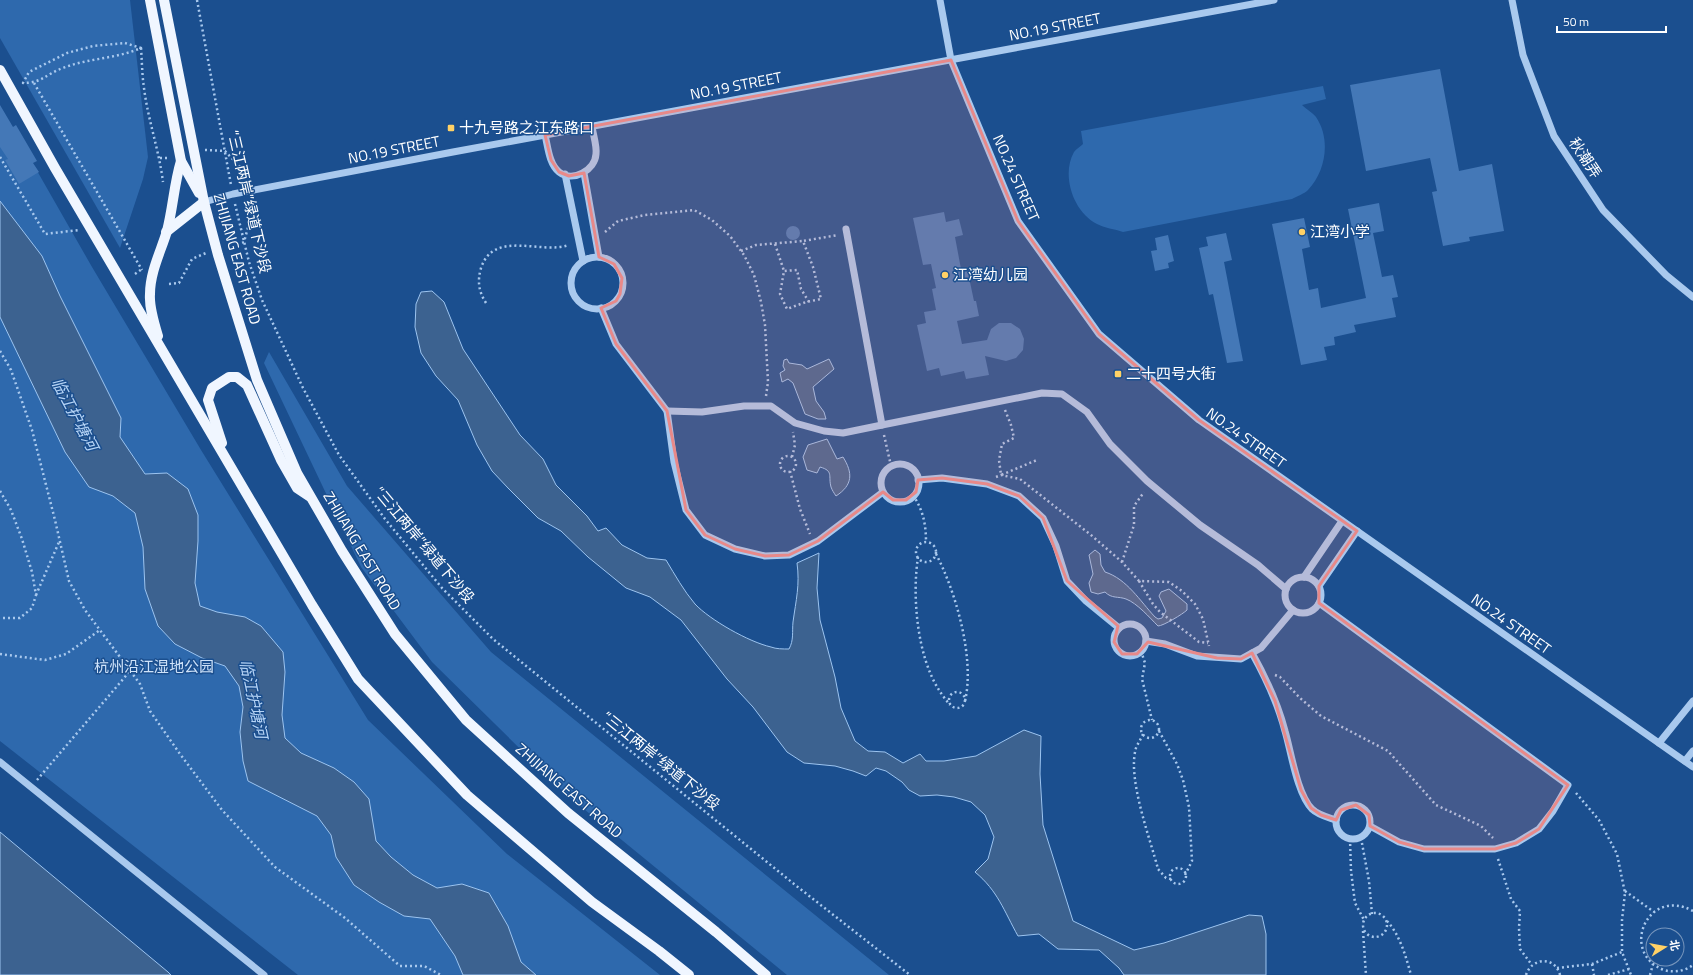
<svg xmlns="http://www.w3.org/2000/svg" width="1693" height="975" viewBox="0 0 1693 975" font-family="'Titillium Web','Noto Sans SC',sans-serif">
	<rect width="100%" height="100%" fill="#1b4f8f"/>
	<g fill="#2e69ad">
		<path d="M0 0H130L148 157 143 179 120 248 0 38Z"/>
		<path d="M1323 86 1326 99 1302 105C1306 109 1313 113 1316 117 1331 139 1326 171 1308 190 1304 194 1297 196 1292 199L1123 232C1115 229 1104 228 1097 224 1073 212 1061 175 1074 152 1076 149 1081 146 1083 144L1081 131Z"/>
		<path d="M0 106 92 267 201 450 368 720 507 854 660 975H298L0 741Z"/>
		<path d="M269 352 347 486 491 652 889 975H787L568 796 432 662 361 567 264 363Z"/>
	</g>
	<g fill="#3c6290" stroke="#9cc4f0">
		<path d="M0 201 42 256 60 296 121 418 120 437 145 474 167 473 188 489 198 515V541L195 583 200 606 217 612 245 617 261 626 283 652 285 672 282 715 285 738 301 753 334 768 354 782 369 799 376 841 391 857 413 875 437 888 462 884 489 893 508 926 521 962 536 975H463L455 956 430 919 404 916 379 902 354 885 336 857 331 835 317 816 248 781 243 761 240 732 243 707 239 686 225 666 202 658 175 644 158 626 145 589 143 547 135 513 113 496 89 487 65 452 0 317Z"/>
		<path d="M432 291 444 302 463 349 520 435 543 459 556 485 587 516 598 531 606 528 622 545 647 558 666 560C675 575 684 591 695 604 710 620 749 642 771 647 776 649 783 649 789 649 794 640 792 632 793 622 796 600 800 585 797 563L819 553 817 588 820 620 835 677 841 708 855 741 868 751 885 752 903 763 920 754 926 761H944L976 756 1024 730 1041 736 1040 774 1043 825 1073 921 1134 950 1164 943 1249 915 1262 916 1266 934V975H1124L1119 968 1099 950 1058 949 1039 934 1018 936C1004 911 998 891 975 872L988 859 994 837 985 815 971 802 954 797 937 795 920 796 909 790 902 782 886 771 876 768 866 776 853 771 835 766 804 763 787 752 753 707 727 679 681 620 650 597 626 588 588 557 561 531 538 518 508 488 492 471 477 445 458 400 436 376 421 353 415 327 416 304 421 292Z"/>
		<path d="M787 359 789 363 802 365 807 369 829 359 834 369 813 387 816 401 824 412 826 419H818L805 414 793 383 788 379 782 382 780 373 785 370 783 366 784 360Z"/>
		<path d="M827 439 837 459 843 457C853 473 853 485 836 496 834 493 832 490 831 487 828 476 834 471 820 467L817 473 807 470 803 457 808 445Z"/>
		<path d="M1095 550 1100 554 1101 565 1105 572C1127 579 1140 601 1155 617L1158 619 1162 618 1166 611 1159 596 1161 592 1169 589 1187 604V610C1183 614 1163 626 1158 626 1150 618 1137 603 1126 599 1118 596 1112 599 1105 592L1098 594 1091 592 1089 583 1093 574 1089 555Z"/>
		<path d="M0 832 168 972 171 975H0Z"/>
	</g>
	<g fill="#4478b7">
		<path d="M1440 69 1459 171 1492 164 1504 231 1469 237 1470 241 1443 246 1432 192 1437 191 1430 158 1366 171 1350 85Z"/>
		<path d="M0 105 13 127 16 125 37 161 33 163 39 172 19 184 5 160 8 159 0 147Z"/>
		<path d="M1379 203 1384 231 1373 233 1382 277 1393 275 1398 297 1392 298 1396 317 1354 325 1356 332 1334 337 1335 345 1324 347 1327 360 1301 365 1272 224 1304 218 1310 247 1302 249 1309 290 1318 288 1321 308 1366 298 1348 209Z"/>
		<path d="M944 212 946 222 959 219 963 235 955 237 961 269 967 268 974 301H976L979 316 957 321 962 344 987 340 991 329 999 323H1011L1020 329 1024 339 1023 350 1016 358 1006 361 985 356 989 375 966 379 964 371 941 376 939 368 927 371 917 325 926 323 924 312 936 310 932 289 936 288 931 264 923 265 913 218Z"/>
		<circle cx="793" cy="233" r="7"/>
		<path d="M1226 233 1232 260 1224 262 1243 361 1227 363 1213 294 1209 295 1199 248 1208 246 1206 237Z"/>
		<path d="M1168 235 1174 261 1168 263 1169 268 1155 271 1151 251 1157 250 1155 238Z"/>
	</g>
	<g fill="none" stroke-linecap="round" stroke-linejoin="round">
		<g stroke="#a9c9ee" stroke-width="2.5" stroke-dasharray="2 3" stroke-linecap="butt">
			<path d="M197 0 231 185"/>
			<path d="M125 43 141 48C116 59 88 58 63 68 46 74 42 83 23 83L29 72 67 53 93 46Z"/>
			<path d="M141 48C142 61 142 75 144 88 148 120 159 150 163 182"/>
			<path d="M34 83 142 270"/>
			<path d="M205 150 225 151 243 170"/>
			<path d="M0 157 45 234 79 230"/>
			<path d="M160 158H168"/>
			<path d="M235 204 249 262 262 300 303 388 339 455 385 519 442 588 493 639 794 884 910 975"/>
			<path d="M605 232 618 221 645 215 694 210 712 220 730 236 744 255 754 275 761 302 765 325 768 382 766 396"/>
			<path d="M775 244 784 271"/>
			<path d="M233 247 244 242 252 213"/>
			<path d="M741 251 756 245 803 241"/>
			<path d="M135 274 142 269"/>
			<path d="M169 284 179 283 192 259 206 253"/>
			<path d="M809 302 801 289 797 270 784 271 780 294 787 309 806 302 821 299 813 267 803 241 838 235"/>
			<path d="M486 303C479 292 477 282 481 268 494 229 541 255 569 245"/>
			<path d="M0 351 11 370 32 430 55 520 69 581 85 610 140 684 150 711 180 754 222 810 275 867 345 918 400 966H424L441 975"/>
			<path d="M1005 410 1011 425 1014 438 1002 444 999 460 1001 475 1037 460"/>
			<path d="M884 435 891 466"/>
			<circle cx="788" cy="464" r="8"/>
			<path d="M792 457 795 445 793 432"/>
			<path d="M790 471 800 509 810 534"/>
			<path d="M996 477 1001 475 1020 479 1091 535 1122 562 1139 581 1169 582 1182 591 1195 604 1203 619 1209 646"/>
			<path d="M0 491 11 510 22 539 32 572 36 595 32 608 20 618H0"/>
			<path d="M913 495C923 510 926 524 926 542"/>
			<circle cx="926" cy="552" r="10"/>
			<path d="M936 554C956 592 975 659 965 701"/>
			<path d="M918 557C912 596 917 656 939 690 942 695 946 700 950 705"/>
			<path d="M1122 562 1134 525V506L1144 492"/>
			<path d="M1139 581 1153 604 1160 612 1199 642 1208 643"/>
			<path d="M36 595 59 542"/>
			<path d="M1141 651 1145 663 1142 679 1152 720"/>
			<path d="M0 654 45 660 66 654 100 630"/>
			<path d="M1275 675 1280 677 1300 698 1321 716 1388 751 1436 805 1481 826 1493 838"/>
			<circle cx="957" cy="700" r="8"/>
			<circle cx="1150" cy="729" r="9"/>
			<path d="M1159 731 1177 764 1183 780 1189 807 1192 861 1185 875"/>
			<path d="M1143 734C1141 739 1138 743 1136 748 1127 778 1150 838 1158 869L1166 878 1171 879"/>
			<path d="M37 780 130 671"/>
			<path d="M1576 793 1599 820 1617 854 1625 893 1622 920V952L1631 975"/>
			<path d="M1361 838 1369 881 1372 914"/>
			<path d="M1350 839 1351 871 1355 903 1364 920"/>
			<path d="M1498 859 1511 899 1520 911 1519 928 1520 949 1532 965"/>
			<circle cx="1178" cy="876" r="8"/>
			<path d="M1625 891 1654 912"/>
			<path d="M1693 911C1647 886 1619 953 1664 970 1674 973 1685 971 1693 965"/>
			<circle cx="1375" cy="925" r="12"/>
			<path d="M1387 921C1400 935 1406 957 1411 975"/>
			<path d="M1363 931 1366 975"/>
			<path d="M1592 964 1594 975"/>
			<path d="M1557 968 1592 964 1622 952"/>
			<path d="M1526 975C1532 957 1555 956 1560 975"/>
			<path d="M1608 975 1629 969"/>
			<path d="M1650 975 1653 964"/>
		</g>
		<g stroke="#a9c9ee" stroke-width="7">
			<path d="M940 0 951 60 1018 221 1099 334 1199 420 1693 767"/>
			<path d="M1512 0 1523 55 1554 136 1603 210 1666 275 1693 297"/>
			<path d="M545 135C548 147 549 164 559 172 573 183 595 170 596 154 597 145 593 135 592 126"/>
			<path d="M584 173 599 257"/>
			<path d="M565 174 583 261"/>
			<path d="M204 202 233 194 453 152 1274 0"/>
			<circle cx="597" cy="283" r="26"/>
			<path d="M601 308 616 344 667 411 674 462 686 510 705 535 735 549 765 556 789 555 818 541 883 492"/>
			<path d="M667 411 702 412 744 406H771L795 423 824 431 843 433 882 425 846 229"/>
			<path d="M882 425 1042 393 1062 394 1087 412 1110 444 1147 481 1200 525 1258 565 1286 589"/>
			<circle cx="900" cy="483" r="19"/>
			<path d="M918 480 942 478 987 484 1019 496 1043 518 1056 546 1067 581 1086 601 1119 628"/>
			<path d="M1304 577 1342 521"/>
			<circle cx="1303" cy="595" r="18"/>
			<path d="M1319 586 1357 531"/>
			<path d="M1319 603 1568 785 1553 811 1539 829 1516 843 1495 849H1424L1399 842 1370 826"/>
			<circle cx="1130" cy="640" r="16"/>
			<path d="M1146 641 1165 644 1197 656 1241 659 1261 648 1293 610"/>
			<path d="M1252 653C1266 678 1278 704 1285 731 1291 751 1297 794 1312 809 1318 815 1327 817 1336 820"/>
			<path d="M1659 743 1693 701"/>
			<path d="M1685 761 1693 751"/>
			<path d="M0 762 264 975"/>
			<circle cx="1353" cy="822" r="17"/>
		</g>
		<g stroke="#f0f6ff" stroke-width="10">
			<path d="M150 0 181 161 199 193"/>
			<path d="M164 0 204 202 218 255 257 380 297 473 342 551 395 634 466 720 568 813 716 932 766 975"/>
			<path d="M0 70 55 168 312 605 358 679 467 795 592 902 659 951 689 975"/>
			<path d="M166 232 204 202"/>
			<path d="M158 336C154 323 149 307 150 294 150 272 161 251 167 231 173 208 174 184 181 161"/>
			<path d="M222 443 208 400 212 388 229 377H237L247 385 281 460 297 488 309 496"/>
		</g>
	</g>
	<path fill="#e88989" fill-opacity="0.2" stroke="#e88989" stroke-width="3" stroke-linejoin="round" d="M951 60 1018 221 1099 334 1199 420 1357 531 1319 586V603L1568 785 1539 829 1516 843 1495 849H1424L1399 842 1370 826 1369 815 1356 805 1341 810 1336 820 1321 815 1311 808 1301 790 1275 701 1252 653 1241 659 1217 658 1148 642 1137 654H1122L1114 642 1118 626 1067 581 1043 518 1019 496 987 484 942 478 918 480 916 492 906 500H893L883 492 818 541 789 555 765 556 735 549 705 535 686 510 667 411 616 344 601 308 616 301 620 294 622 278 614 264 599 257 584 173 569 176 559 172 551 160 545 135Z"/>
	<g fill="#ffd166" stroke="#1b4f8f" stroke-width="1.5">
		<rect x="447" y="124" width="8" height="8" rx="2"/>
		<circle cx="1302" cy="232" r="4"/>
		<circle cx="945" cy="275" r="4"/>
		<rect x="1114" y="370" width="8" height="8" rx="2"/>
	</g>
	<g text-anchor="middle" stroke-width="3" stroke-linejoin="round" paint-order="stroke">
		<g font-size="15" fill="#fff" stroke="#1b4f8f">
			<text transform="translate(1055 27) rotate(-11)" y="5">NO.19 STREET</text>
			<text transform="translate(736 86) rotate(-11)" y="5">NO.19 STREET</text>
			<text transform="translate(394 150) rotate(-11)" y="5">NO.19 STREET</text>
			<text transform="translate(1585 158) rotate(56)" y="5">秋潮弄</text>
			<text transform="translate(1016 178) rotate(66)" y="5">NO.24 STREET</text>
			<text transform="translate(249 202) rotate(77)" y="5">“三江两岸”绿道下沙段</text>
			<text transform="translate(237 259) rotate(74)" y="5">ZHIJIANG EAST ROAD</text>
			<text transform="translate(1246 438) rotate(35)" y="5">NO.24 STREET</text>
			<text transform="translate(424 545) rotate(50)" y="5">“三江两岸”绿道下沙段</text>
			<text transform="translate(362 551) rotate(59)" y="5">ZHIJIANG EAST ROAD</text>
			<text transform="translate(1511 624) rotate(35)" y="5">NO.24 STREET</text>
			<text transform="translate(661 761) rotate(39)" y="5">“三江两岸”绿道下沙段</text>
			<text transform="translate(569 791) rotate(41)" y="5">ZHIJIANG EAST ROAD</text>
		</g>
		<g font-size="15" fill="#fff" stroke="#1b4f8f" text-anchor="start">
			<text x="459" y="133">十九号路之江东路口</text>
			<text x="1310" y="237">江湾小学</text>
			<text x="953" y="280">江湾幼儿园</text>
			<text x="1126" y="379">二十四号大街</text>
		</g>
		<g font-size="15" fill="#cfe3fa" stroke="#1b4f8f">
			<text x="154" y="672">杭州沿江湿地公园</text>
		</g>
		<g font-size="16" font-style="italic" fill="#b5d3f5" stroke="#1b4f8f">
			<text transform="translate(75 414) rotate(62)" y="6">临江护塘河</text>
			<text transform="translate(254 699) rotate(78)" y="6">临江护塘河</text>
		</g>
	</g>
	<g transform="translate(1665 947) rotate(79)"><circle r="19" fill="#1b4f8f" stroke="#7695bc"/>
	<path d="M0-3L7 15L0 10L-7 15Z" fill="#ffd166"/>
	<text y="-6" font-size="11" font-weight="bold" text-anchor="middle" fill="#ffffff">北</text>
	</g>
	<path d="M1557 26v6h109v-6" fill="none" stroke="#ffffff" stroke-width="2"/>
	<text x="1563" y="26" font-size="12" fill="#ffffff" stroke="#1b4f8f" stroke-width="3" paint-order="stroke">50 m</text>
</svg>
